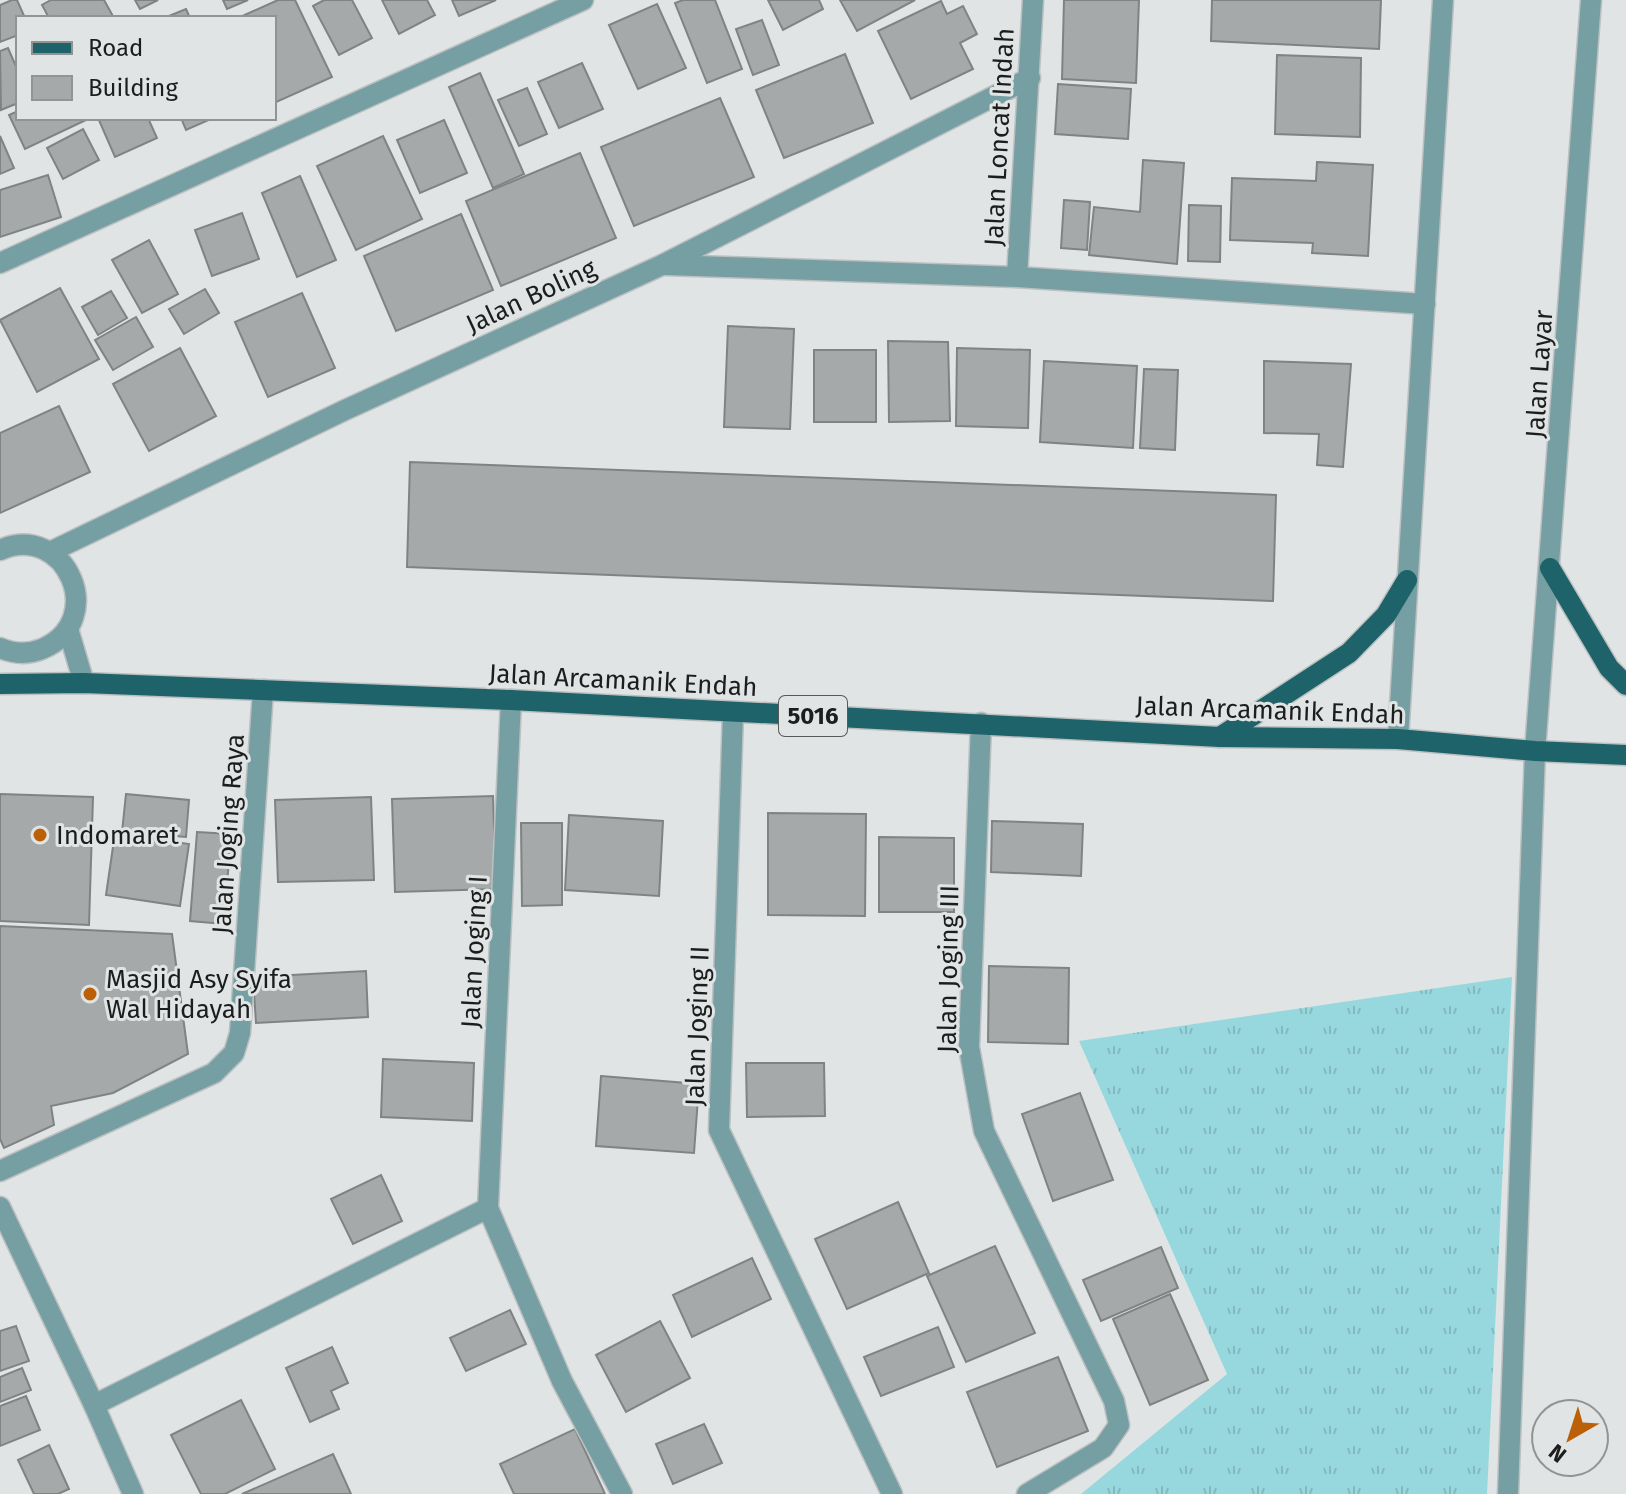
<svg xmlns="http://www.w3.org/2000/svg" width="1626" height="1494" viewBox="0 0 1626 1494" font-family="'Fira Sans',sans-serif">
	<defs>
		<pattern id="grass-tufts" width="24" height="20" patternUnits="userSpaceOnUse" patternTransform="scale(2)"><rect width="24" height="20" fill="#97d8df"/><path d="M3 7l-1-3M5 7V3M7 7l1-3M15 17l-1-3M17 17v-4M19 17l1-3" fill="none" stroke="#82b9bf"/></pattern>
	</defs>
	<rect width="100%" height="100%" fill="#e0e4e4"/>
	<path fill="url(#grass-tufts)" d="M1512 977 1487 1494H1081L1227 1374 1079 1041Z"/>
	<g fill="#a5a9a9" stroke="#808384" stroke-width="2">
		<path d="M12 0H17L25 18H18V35L0 42V5Z"/>
		<path d="M51 0H104L114 18H49L42 5Z"/>
		<path d="M135 0H158L140 9Z"/>
		<path d="M223 0H248L227 9Z"/>
		<path d="M278 0H295L332 77 274 103V18H238Z"/>
		<path d="M324 0H352L372 38 339 55 313 6Z"/>
		<path d="M382 0H427L435 15 399 34Z"/>
		<path d="M452 0H496L459 16Z"/>
		<path d="M683 0H715L742 69 707 83 675 3Z"/>
		<path d="M768 0H819L823 9 783 30Z"/>
		<path d="M840 0H915L857 31Z"/>
		<path d="M1064 0H1139L1136 83 1062 79Z"/>
		<path d="M1212 0H1381L1379 49 1211 41Z"/>
		<path d="M941 1 947 14 963 6 977 34 960 43 973 69 911 99 878 31Z"/>
		<path d="M657 4 686 68 638 89 609 25Z"/>
		<path d="M186 9 190 18H164Z"/>
		<path d="M762 20 779 65 753 75 736 29Z"/>
		<path d="M8 48 18 71V103L1 110 0 51Z"/>
		<path d="M845 54 873 123 784 158 756 90Z"/>
		<path d="M1277 55 1361 58 1360 137 1275 134Z"/>
		<path d="M582 63 603 109 559 128 538 82Z"/>
		<path d="M480 73 524 174 493 188 449 87Z"/>
		<path d="M1058 84 1131 89 1128 139 1055 134Z"/>
		<path d="M527 88 547 134 519 146 498 100Z"/>
		<path d="M720 98 754 177 634 226 601 147Z"/>
		<path d="M18 111V118L88 119 25 149 9 115Z"/>
		<path d="M98 118H148L157 138 115 157Z"/>
		<path d="M181 118H213L186 130Z"/>
		<path d="M444 120 467 173 420 193 397 140Z"/>
		<path d="M83 129 99 160 63 179 47 148Z"/>
		<path d="M0 136 14 168 0 174Z"/>
		<path d="M383 136 422 219 356 250 317 166Z"/>
		<path d="M580 153 616 238 501 286 466 201Z"/>
		<path d="M1143 160 1184 163 1177 264 1089 255 1094 207 1140 212Z"/>
		<path d="M1317 162 1373 165 1368 256 1312 253 1313 243 1230 240 1232 178 1316 181Z"/>
		<path d="M48 175 61 217 0 237V190Z"/>
		<path d="M300 176 336 260 297 277 262 193Z"/>
		<path d="M1064 200 1090 202 1087 250 1061 248Z"/>
		<path d="M1189 205 1221 206 1220 262 1188 261Z"/>
		<path d="M242 213 259 259 212 276 195 230Z"/>
		<path d="M461 214 493 290 396 331 364 256Z"/>
		<path d="M149 240 178 294 142 313 112 260Z"/>
		<path d="M60 288 99 359 37 392 0 320Z"/>
		<path d="M205 289 219 313 184 334 169 309Z"/>
		<path d="M111 291 127 318 98 335 82 307Z"/>
		<path d="M302 293 335 368 268 397 235 322Z"/>
		<path d="M136 317 153 347 113 370 95 340Z"/>
		<path d="M728 326 794 329 790 429 724 427Z"/>
		<path d="M888 341 948 342 950 421 889 422Z"/>
		<path d="M180 348 216 416 149 451 113 384Z"/>
		<path d="M957 348 1030 350 1028 428 956 426Z"/>
		<rect x="814" y="350" width="62" height="72"/>
		<path d="M1044 361 1137 366 1133 448 1040 442Z"/>
		<path d="M1264 361 1351 364 1343 467 1317 465 1319 434 1264 433Z"/>
		<path d="M1144 369 1178 370 1175 450 1140 448Z"/>
		<path d="M59 406 90 472 0 513V433Z"/>
		<path d="M410 462 1276 495 1273 601 407 567Z"/>
		<path d="M0 794 93 797 89 925 0 921Z"/>
		<path d="M126 794 189 800 186 837 122 832Z"/>
		<path d="M493 796 496 889 395 892 392 799Z"/>
		<path d="M371 797 374 880 278 882 275 800Z"/>
		<path d="M768 813 866 814 865 916 768 915Z"/>
		<path d="M569 815 663 821 659 896 565 890Z"/>
		<path d="M992 821 1083 824 1081 876 991 872Z"/>
		<path d="M521 823H562V905L522 906Z"/>
		<path d="M197 832 231 834 224 924 190 921Z"/>
		<path d="M115 833 189 844 180 906 106 895Z"/>
		<path d="M879 837 954 838V912H879Z"/>
		<path d="M0 926 172 934 188 1054 113 1093 51 1106 54 1125 4 1148 0 1139Z"/>
		<path d="M989 966 1069 968 1068 1044 988 1042Z"/>
		<path d="M366 971 368 1017 256 1023 253 977Z"/>
		<path d="M383 1059 474 1063 472 1121 381 1117Z"/>
		<path d="M746 1063H824L825 1116 747 1117Z"/>
		<path d="M601 1076 699 1084 694 1153 596 1146Z"/>
		<path d="M1080 1093 1113 1180 1053 1201 1022 1114Z"/>
		<path d="M381 1175 402 1221 353 1244 331 1199Z"/>
		<path d="M898 1202 929 1273 847 1309 815 1239Z"/>
		<path d="M995 1246 1035 1333 966 1362 927 1276Z"/>
		<path d="M1161 1247 1178 1288 1101 1321 1083 1280Z"/>
		<path d="M752 1258 771 1299 692 1337 673 1295Z"/>
		<path d="M1170 1294 1208 1380 1150 1405 1113 1319Z"/>
		<path d="M510 1310 526 1344 466 1371 450 1338Z"/>
		<path d="M660 1321 690 1378 626 1412 596 1355Z"/>
		<path d="M16 1326 29 1361 0 1371V1331Z"/>
		<path d="M938 1327 954 1367 881 1396 864 1357Z"/>
		<path d="M332 1347 348 1383 331 1391 339 1409 310 1422 286 1368Z"/>
		<path d="M1058 1357 1088 1431 997 1467 967 1392Z"/>
		<path d="M22 1368 31 1390 0 1402V1377Z"/>
		<path d="M26 1396 40 1430 0 1446V1406Z"/>
		<path d="M241 1400 275 1469 225 1494H201L171 1435Z"/>
		<path d="M704 1424 722 1463 673 1484 656 1444Z"/>
		<path d="M575 1429 605 1494H514L500 1464Z"/>
		<path d="M49 1445 69 1489 58 1494H34L18 1460Z"/>
		<path d="M333 1454 351 1494H242Z"/>
	</g>
	<g fill="none" stroke-linecap="round" stroke-linejoin="round">
		<g stroke="#bdc0c0" stroke-width="23">
			<g id="minor">
				<path d="M0 263 583 0"/>
				<path d="M666 265 1017 277 1425 304"/>
				<path d="M1017 277 1033 0"/>
				<path d="M0 550C65 521 110 620 42 649 27 655 14 654 0 648"/>
				<path d="M50 552 345 410 662 265 1030 78"/>
				<path d="M68 629 84 683"/>
				<path d="M511 700 488 1208 562 1381 622 1494"/>
				<path d="M733 713 719 1130 892 1494"/>
				<path d="M981 723 969 1047 984 1131 1114 1401 1119 1425 1103 1448 1027 1494"/>
				<path d="M1398 739 1443 0"/>
				<path d="M0 1171 214 1073 234 1053 240 1033 263 690"/>
				<path d="M0 1207 94 1405 133 1494"/>
				<path d="M94 1405 488 1208"/>
				<path d="M1508 1494 1535 751 1591 0"/>
			</g>
		</g>
		<g stroke="#bdc0c0" stroke-width="23">
			<g id="major">
				<path d="M1550 568 1609 668 1626 685"/>
				<path d="M0 684 84 683 511 700 1220 737 1398 739 1535 751 1626 755"/>
				<path d="M1220 737 1349 653 1386 615 1407 580"/>
			</g>
		</g>
		<use href="#minor" stroke="#769fa3" stroke-width="20"/>
		<use href="#major" stroke="#1e636a" stroke-width="20"/>
	</g>
	<g fill="#bb6006" stroke="#e0e4e4" stroke-width="3">
		<circle cx="40" cy="835" r="8"/>
		<circle cx="90" cy="994" r="8"/>
	</g>
	<g text-anchor="middle" stroke-width="6" stroke-linejoin="round" paint-order="stroke">
		<rect fill="#e0e4e4" stroke="#575959" stroke-width="2" x="779" y="696" width="68" height="40" rx="6"/>
		<g font-size="24" font-weight="bold" fill="#1c1d1d">
			<text x="813" y="724">5016</text>
		</g>
		<g font-size="26" fill="#1c1d1d" stroke="#e0e4e4">
			<text transform="translate(999 137) rotate(-87)" y="9">Jalan Loncat Indah</text>
			<text transform="translate(531 296) rotate(-25)" y="9">Jalan Boling</text>
			<text transform="translate(1539 374) rotate(-86)" y="9">Jalan Layar</text>
			<text transform="translate(623 680) rotate(3)" y="9">Jalan Arcamanik Endah</text>
			<text transform="translate(1270 710) rotate(2)" y="9">Jalan Arcamanik Endah</text>
			<text transform="translate(228 834) rotate(-86)" y="9">Jalan Joging Raya</text>
			<text transform="translate(474 952) rotate(-87)" y="9">Jalan Joging I</text>
			<text transform="translate(948 969) rotate(-89)" y="9">Jalan Joging III</text>
			<text transform="translate(697 1026) rotate(-88)" y="9">Jalan Joging II</text>
		</g>
		<g font-size="26" fill="#1c1d1d" stroke="#e0e4e4" text-anchor="start">
			<text x="56" y="844">Indomaret</text>
			<text x="106" y="988">Masjid Asy Syifa<tspan x="106" dy="30">Wal Hidayah</tspan></text>
		</g>
	</g>
	<rect x="16" y="16" width="260" height="104" fill="#e0e4e4" stroke="#929494" stroke-width="2"/>
	<rect x="32" y="42" width="40" height="12" fill="#1e636a" stroke="#929494" stroke-width="2"/>
	<text x="88" y="56" font-size="24" fill="#1c1d1d">Road</text>
	<rect x="32" y="76" width="40" height="24" fill="#a5a9a9" stroke="#929494" stroke-width="2"/>
	<text x="88" y="96" font-size="24" fill="#1c1d1d">Building</text>
	<g transform="translate(1570 1438) rotate(219)"><circle r="38" fill="#e0e4e4" stroke="#929494" stroke-width="2"/>
	<path d="M0-6L14 30L0 20L-14 30Z" fill="#bb6006"/>
	<text y="-12" font-size="22" font-weight="bold" text-anchor="middle" fill="#1c1d1d">N</text>
	</g>
</svg>
